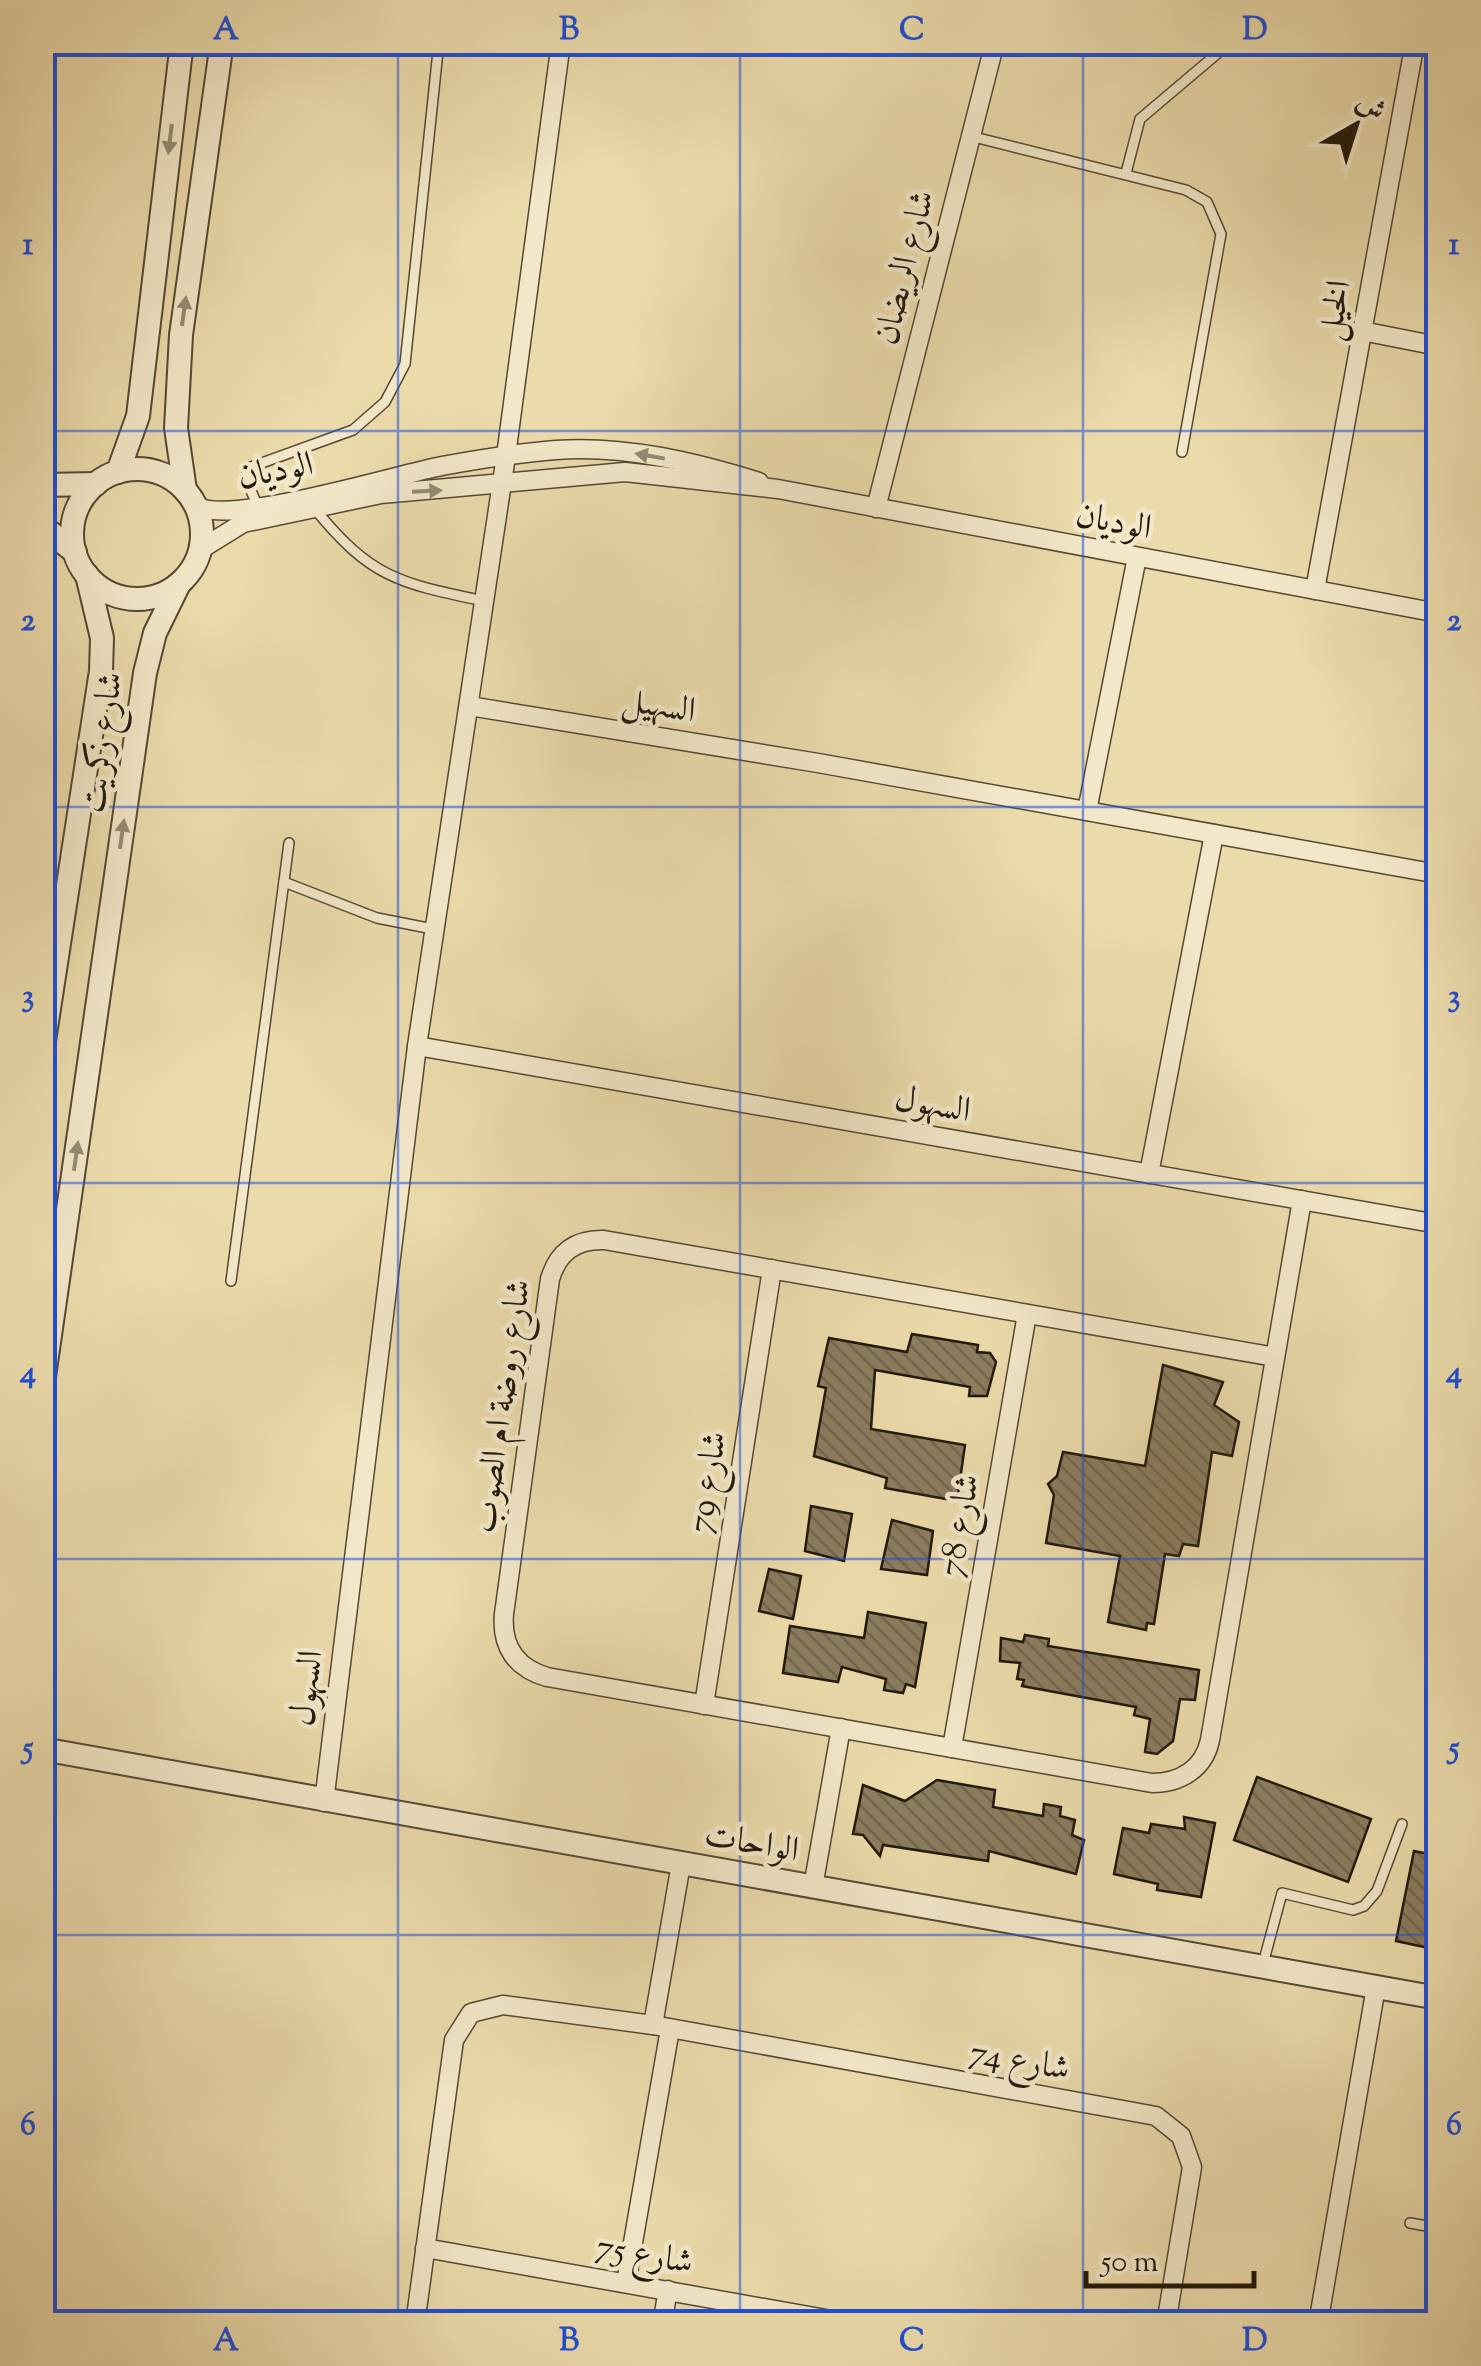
<svg xmlns="http://www.w3.org/2000/svg" width="1481" height="2366" viewBox="0 0 1481 2366" font-family="'Sorts Mill Goudy',Amiri,serif">
	<defs>
		<pattern id="building-back-hatch" width="6" height="6" patternUnits="userSpaceOnUse" patternTransform="scale(2.5)"><rect width="6" height="6" fill="#8b7d5f"/><path d="M-1 5l2 2M0 0l6 6M5-1l2 2" fill="none" stroke="#71654d"/></pattern>
	</defs>
	<rect width="100%" height="100%" fill="#ebdaaa"/>
	<filter id="stains"><feTurbulence type="fractalNoise" baseFrequency=".002" numOctaves="4"/><feColorMatrix values="0 0 0 0 .2 0 0 0 0 .09 0 0 0 0 .02 0 0 0 .5 -.17"/></filter>
	<radialGradient id="worn" r=".72"><stop offset=".6" stop-color="#630" stop-opacity="0"/><stop offset="1" stop-color="#630" stop-opacity=".3"/></radialGradient>
	<g fill="url(#building-back-hatch)" stroke="#22180d" stroke-width="2.5">
		<path d="M912 1334 978 1345 977 1352 990 1353 996 1362 987 1396H969L970 1387 875 1370 871 1429 965 1445 957 1501 885 1488 887 1478 814 1456 826 1388 818 1386 829 1338 907 1352Z"/>
		<path d="M1163 1365 1223 1382 1214 1405 1239 1422 1232 1456 1212 1452 1198 1546 1183 1544 1179 1556 1165 1554 1154 1624 1147 1623 1146 1630 1108 1622 1120 1556 1046 1543 1054 1495 1048 1484 1057 1476 1063 1452 1145 1466Z"/>
		<path d="M811 1506 852 1514 844 1561 805 1551Z"/>
		<path d="M892 1520 933 1531 927 1575 881 1569Z"/>
		<path d="M769 1569 801 1576 793 1619 759 1611Z"/>
		<path d="M868 1612 926 1623 915 1687 906 1684 903 1693 884 1690 886 1679 842 1667 838 1682 783 1673 790 1626 864 1638Z"/>
		<path d="M1025 1635 1049 1639 1048 1646 1199 1670 1195 1700 1180 1699 1173 1741 1157 1754 1145 1752 1150 1719 1134 1715 1136 1707 1022 1686 1024 1680 1017 1679 1020 1663 1000 1661 1001 1638 1023 1642Z"/>
		<path d="M1257 1777 1371 1819 1348 1882 1234 1840Z"/>
		<path d="M937 1780 995 1790 993 1807 1043 1816 1044 1804 1061 1807 1060 1816 1075 1820 1072 1835 1084 1840 1076 1874 989 1851 988 1861 883 1845 880 1856 863 1835 853 1834 863 1785 905 1801Z"/>
		<path d="M1184 1817 1215 1823 1201 1897 1157 1890 1158 1884 1114 1874 1123 1828 1149 1833 1151 1824 1185 1829Z"/>
		<path d="M1414 1851 1438 1856V1950L1396 1941Z"/>
	</g>
	<g fill="none" stroke-linecap="round" stroke-linejoin="round">
		<g stroke="#544834" stroke-width="12">
			<g id="service">
				<path d="M970 136 1186 190 1207 202 1221 234 1182 452"/>
				<path d="M1126 173 1140 119 1231 42"/>
				<path d="M258 507 246 479 248 468 353 430 385 402 405 364 439 42"/>
				<path d="M314 508C371 578 398 583 484 601"/>
				<path d="M284 882 377 918 433 929"/>
				<path d="M231 1281 289 843"/>
				<path d="M1263 1964 1282 1893 1353 1910 1364 1906 1377 1891 1402 1824"/>
				<path d="M1410 2223 1438 2228"/>
			</g>
		</g>
		<g stroke="#544834" stroke-width="21">
			<g id="minor">
				<path d="M1362 331 1438 346"/>
				<path d="M196 506C231 526 395 475 442 466 480 459 518 453 556 450 624 445 695 462 759 482"/>
				<path d="M876 508 995 42"/>
				<path d="M201 549 243 523 381 494 625 472 778 489 1438 613"/>
				<path d="M1315 590 1415 42"/>
				<path d="M469 706 818 763 1438 874"/>
				<path d="M1087 811 1137 557"/>
				<path d="M417 1046 1438 1224"/>
				<path d="M1149 1174 1214 834"/>
				<path d="M1275 1357 604 1240C576 1239 558 1252 550 1279L504 1614C501 1647 516 1668 547 1677L1152 1783C1180 1783 1204 1769 1210 1740L1302 1200"/>
				<path d="M704 1705 772 1269"/>
				<path d="M952 1748 1027 1314"/>
				<path d="M324 1802 417 1046 506 456 561 42"/>
				<path d="M813 1887 841 1728"/>
				<path d="M653 2025 681 1864"/>
				<path d="M425 2248 854 2324"/>
				<path d="M626 2283 670 2029"/>
				<path d="M415 2324 454 2040 471 2013 503 2005 653 2025 1156 2116 1181 2136 1192 2167 1166 2324"/>
				<path d="M662 2324 668 2290"/>
				<path d="M1318 2324 1376 1987"/>
			</g>
		</g>
		<g stroke="#544834" stroke-width="26">
			<g id="tertiary">
				<circle cx="137" cy="534" r="65"/>
				<path d="M118 472 138 416 182 42"/>
				<path d="M42 485 96 484"/>
				<path d="M185 490 176 428 181 335 222 42"/>
				<path d="M42 526 75 552"/>
				<path d="M42 1054 101 671 102 638 87 575"/>
				<path d="M42 1391 145 673 155 633 179 584"/>
				<path d="M42 1749 1438 1998"/>
			</g>
		</g>
		<use href="#service" stroke="#f2e7c8" stroke-width="9"/>
		<use href="#minor" stroke="#f2e7c8" stroke-width="18"/>
		<use href="#tertiary" stroke="#f2e7c8" stroke-width="22"/>
	</g>
	<defs><path id="oneway-solid" d="M-6-.8H1V-3.2L6.5 0L1 3.2V.8H-6Z" transform="scale(2.5)"/></defs>
	<g fill="#948a74">
		<use href="#oneway-solid" transform="translate(170 139) rotate(97)"/>
		<use href="#oneway-solid" transform="translate(184 311) rotate(-82)"/>
		<use href="#oneway-solid" transform="translate(650 456) rotate(-170)"/>
		<use href="#oneway-solid" transform="translate(427 491) rotate(-3)"/>
		<use href="#oneway-solid" transform="translate(122 834) rotate(-82)"/>
		<use href="#oneway-solid" transform="translate(76 1156) rotate(-82)"/>
	</g>
	<path fill="none" stroke="#1d4ed8" stroke-width="2.5" stroke-opacity="0.55" d="M398 42V2324M740 42V2324M1083 42V2324M42 431H1438M42 807H1438M42 1183H1438M42 1559H1438M42 1935H1438"/>
	<g text-anchor="middle" stroke-width="9" stroke-linejoin="round" paint-order="stroke">
		<g font-size="35" fill="#22180d" stroke="#f2e7c8">
			<text transform="translate(903 267) rotate(-76)" y="12">شارع الريضان</text>
			<text transform="translate(1333 310) rotate(-80)" y="12">الخيل</text>
			<text transform="translate(275 469) rotate(-11)" y="12">الوديان</text>
			<text transform="translate(1114 520) rotate(11)" y="12">الوديان</text>
			<text transform="translate(659 704) rotate(9)" y="12">السهيل</text>
			<text transform="translate(100 742) rotate(-82)" y="12">شارع زكريت</text>
			<text transform="translate(933 1103) rotate(10)" y="12">السهول</text>
			<text transform="translate(500 1406) rotate(-82)" y="12">شارع روضة ام الصوب</text>
			<text transform="translate(706 1482) rotate(-81)" y="12">شارع 79</text>
			<text transform="translate(958 1525) rotate(-80)" y="12">شارع 78</text>
			<text transform="translate(305 1688) rotate(-83)" y="12">السهول</text>
			<text transform="translate(752 1841) rotate(10)" y="12">الواحات</text>
			<text transform="translate(1020 2059) rotate(10)" y="12">شارع 74</text>
			<text transform="translate(645 2253) rotate(10)" y="12">شارع 75</text>
		</g>
	</g>
	<rect width="1481" height="2366" fill="none" stroke="#ebdaaa" stroke-width="110"/>
	<g transform="translate(1356 125) rotate(39)" stroke="#f2e7c8" stroke-width="8" paint-order="stroke">
	<path d="M0-8L18 38L0 25L-18 38Z" fill="#22180d"/>
	<text y="-15" font-size="28" font-weight="bold" text-anchor="middle" fill="#22180d">ش</text>
	</g>
	<path d="M1086 2271v15h168v-15" fill="none" stroke="#22180d" stroke-width="5"/>
	<text x="1101" y="2271" font-size="30" fill="#22180d" stroke="#f2e7c8" stroke-width="8" paint-order="stroke">50 m</text>
	<rect x="55" y="55" width="1371" height="2256" fill="none" stroke="#1d4ed8" stroke-width="4"/>
	<g font-size="32" text-anchor="middle" font-weight="bold" fill="#1d4ed8">
		<text x="226" y="39">A</text>
		<text x="569" y="39">B</text>
		<text x="912" y="39">C</text>
		<text x="1255" y="39">D</text>
		<text x="28" y="254">1</text>
		<text x="1454" y="254">1</text>
		<text x="28" y="630">2</text>
		<text x="1454" y="630">2</text>
		<text x="28" y="1006">3</text>
		<text x="1454" y="1006">3</text>
		<text x="28" y="1382">4</text>
		<text x="1454" y="1382">4</text>
		<text x="28" y="1758">5</text>
		<text x="1454" y="1758">5</text>
		<text x="28" y="2134">6</text>
		<text x="1454" y="2134">6</text>
		<text x="226" y="2350">A</text>
		<text x="569" y="2350">B</text>
		<text x="912" y="2350">C</text>
		<text x="1255" y="2350">D</text>
	</g>
	<rect width="100%" height="100%" filter="url(#stains)"/>
	<rect width="100%" height="100%" fill="url(#worn)"/>
</svg>
